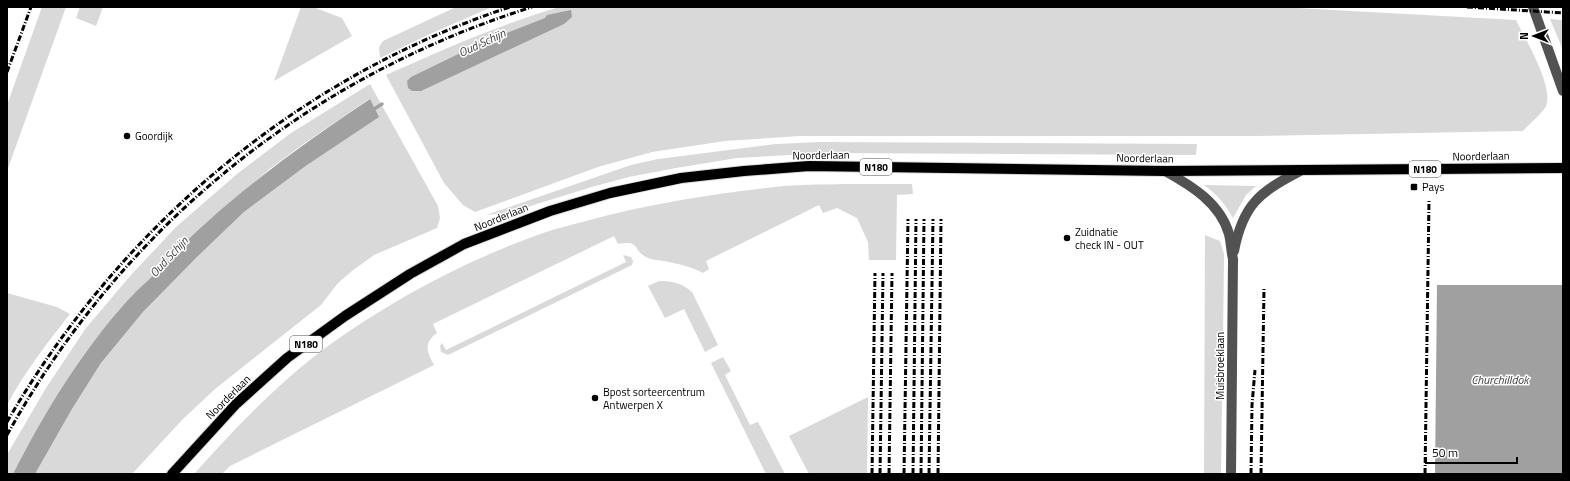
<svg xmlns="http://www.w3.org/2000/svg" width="1570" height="481" viewBox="0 0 1570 481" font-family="'Titillium Web',sans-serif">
	<rect width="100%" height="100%" fill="#fff"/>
	<g fill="#d9d9d9">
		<path d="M42 7H66L7 171V105Z"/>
		<path d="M80 7H103L96 26 76 18Z"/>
		<path d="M301 7H313L342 18 352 36 274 81Z"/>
		<path d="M456 7H492L430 34 380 58 379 47 383 41Z"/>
		<path d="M560 7H1278L1516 20C1525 39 1554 86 1546 106 1543 113 1528 125 1523 131L1255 136H800L725 141 652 152 598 167 475 212 463 205 444 183 386 75C443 50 500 24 560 7Z"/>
		<path d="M1550 19 1563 20V50Z"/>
		<path d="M370 84 438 206 440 218 437 228 374 255 352 271 338 283 321 305 215 389 182 420 132 474H35L72 409 101 363 143 312 196 258 244 212 307 165 375 108 369 99 302 145 271 168 205 224 128 300 89 349 25 450 13 474H7L8 453 46 388 86 328 131 275 176 227 237 174 291 133Z"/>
		<path d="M821 142 1197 144 1196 155 826 153 737 158 676 168 629 177 595 186 508 213 486 215 631 165 658 159 776 144Z"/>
		<path d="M845 184H912L913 194 897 195 896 260H869L868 242 857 218 837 208 823 213 819 205 706 261 709 269 703 273C690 266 678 264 664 261 658 260 651 260 646 257 632 250 641 240 618 244L614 236 433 324 437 333C423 343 427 352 434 365L230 466 222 474H194C235 428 278 383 328 346 393 299 467 260 543 233 557 228 572 225 586 221 648 204 711 194 775 187 798 184 822 185 845 184Z"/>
		<path d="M1204 185 1256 186 1246 195 1233 218C1225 204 1217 194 1204 185Z"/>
		<path d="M1205 235 1220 241 1224 254V263L1221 474H1204Z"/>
		<path d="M623 255 631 257 633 261 632 265 448 355 441 352 440 346 442 343 446 350 626 262Z"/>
		<path d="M659 281C672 281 682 283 692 292L718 345 705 352 684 309 665 318 648 286Z"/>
		<path d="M7 293 57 307 70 314C47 343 24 373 7 405Z"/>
		<path d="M723 357 731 371 725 375 750 425 758 422 785 474H766L711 363Z"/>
		<path d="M868 397 867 474H809L789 436Z"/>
	</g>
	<g fill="#a0a0a0">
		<path d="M571 10 572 17 564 24 421 91H412L408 88 407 81 411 77 479 44 545 18 547 15Z"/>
		<path d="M370 99 379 117 307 165 244 212 196 258 143 312 101 363 72 409 35 474H13C44 413 82 351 128 300 140 287 153 276 165 264 178 250 191 236 206 223 257 177 313 137 370 99Z"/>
		<path d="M1437 285H1563V474H1435Z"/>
	</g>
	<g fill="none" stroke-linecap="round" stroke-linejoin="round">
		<path stroke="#a0a0a0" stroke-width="3.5" d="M371 111 382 104"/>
		<g stroke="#dbdbdb" stroke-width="12">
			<path id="major" d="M172 474 236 404 287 358 345 316 410 274 464 244 550 211 610 193 681 178 744 171 809 166 1165 171 1563 168"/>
		</g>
		<g stroke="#525252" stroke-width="10">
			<path d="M1533 7 1563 91"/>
			<path d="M1165 171C1192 186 1220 203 1229 234 1231 242 1231 251 1233 259L1231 474"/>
			<path d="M1234 251C1243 204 1260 192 1300 171"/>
		</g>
		<use href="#major" stroke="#000" stroke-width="10"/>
		<g stroke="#000" stroke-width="3" stroke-dasharray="6 2 1 2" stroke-linecap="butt">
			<path d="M1467 7 1563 13"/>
			<path d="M7 72 31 7"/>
			<path d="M7 422C119 228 297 77 510 7"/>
			<path d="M7 435C122 228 306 78 532 7"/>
			<path d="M872 474 875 273"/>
			<path d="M880 474 883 273"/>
			<path d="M889 474 892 273"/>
			<path d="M904 474 908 219"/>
			<path d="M913 474 916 219"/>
			<path d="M921 474 924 219"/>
			<path d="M929 474 933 219"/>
			<path d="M938 474 941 219"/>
			<path d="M1251 474 1252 405 1255 370"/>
			<path d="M1261 474 1264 288"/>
			<path d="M1425 474 1429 200"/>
		</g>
	</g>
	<g fill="#000" stroke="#fff" stroke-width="1.5">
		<circle cx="127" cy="136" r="4"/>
		<rect x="1410" y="183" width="8" height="8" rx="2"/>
		<circle cx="1067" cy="238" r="4"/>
		<circle cx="595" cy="398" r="4"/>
	</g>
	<g text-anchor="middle" stroke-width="3" stroke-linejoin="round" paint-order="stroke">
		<g fill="#fff" stroke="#4c4c4c" stroke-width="1">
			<rect x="860" y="159" width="32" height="16" rx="3"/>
			<rect x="1409" y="161" width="32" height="16" rx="3"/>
			<rect x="290" y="336" width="32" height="16" rx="3"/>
		</g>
		<g font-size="10" font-weight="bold" fill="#000">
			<text x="876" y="171">N180</text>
			<text x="1425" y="173">N180</text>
			<text x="306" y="348">N180</text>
		</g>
		<g font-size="11" fill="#000" stroke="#fff" text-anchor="start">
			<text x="135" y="140">Goordijk</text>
			<text x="1422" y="191">Pays</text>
			<text x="1075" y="236">Zuidnatie<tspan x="1075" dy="13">check IN - OUT</tspan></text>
			<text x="603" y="396">Bpost sorteercentrum<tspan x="603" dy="13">Antwerpen X</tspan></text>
		</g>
		<g font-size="11" fill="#000" stroke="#fff">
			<text transform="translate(821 155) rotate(-1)" y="4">Noorderlaan</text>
			<text transform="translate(1481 156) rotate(-1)" y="4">Noorderlaan</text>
			<text transform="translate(1145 158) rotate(1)" y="4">Noorderlaan</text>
			<text transform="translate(501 217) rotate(-22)" y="4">Noorderlaan</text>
			<text transform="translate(1220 366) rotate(-90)" y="4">Muisbroeklaan</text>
			<text transform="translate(228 397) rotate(-45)" y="4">Noorderlaan</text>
		</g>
		<g font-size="12" font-style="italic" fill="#414141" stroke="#fff">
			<text transform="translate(482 43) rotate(-25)" y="4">Oud Schijn</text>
			<text transform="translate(169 257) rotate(-47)" y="4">Oud Schijn</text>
			<text x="1500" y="384">Churchilldok</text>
		</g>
	</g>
	<rect width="1570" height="481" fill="none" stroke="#000000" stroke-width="16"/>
	<g transform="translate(1534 36) rotate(270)" stroke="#ffffff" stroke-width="3" paint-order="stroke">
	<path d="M0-3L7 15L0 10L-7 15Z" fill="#000000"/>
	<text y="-6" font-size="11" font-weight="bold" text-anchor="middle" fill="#000000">N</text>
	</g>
	<path d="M1426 457v6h91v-6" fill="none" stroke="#000000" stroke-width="2"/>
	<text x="1432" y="457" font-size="12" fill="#000000" stroke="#ffffff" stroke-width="3" paint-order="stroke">50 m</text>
</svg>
